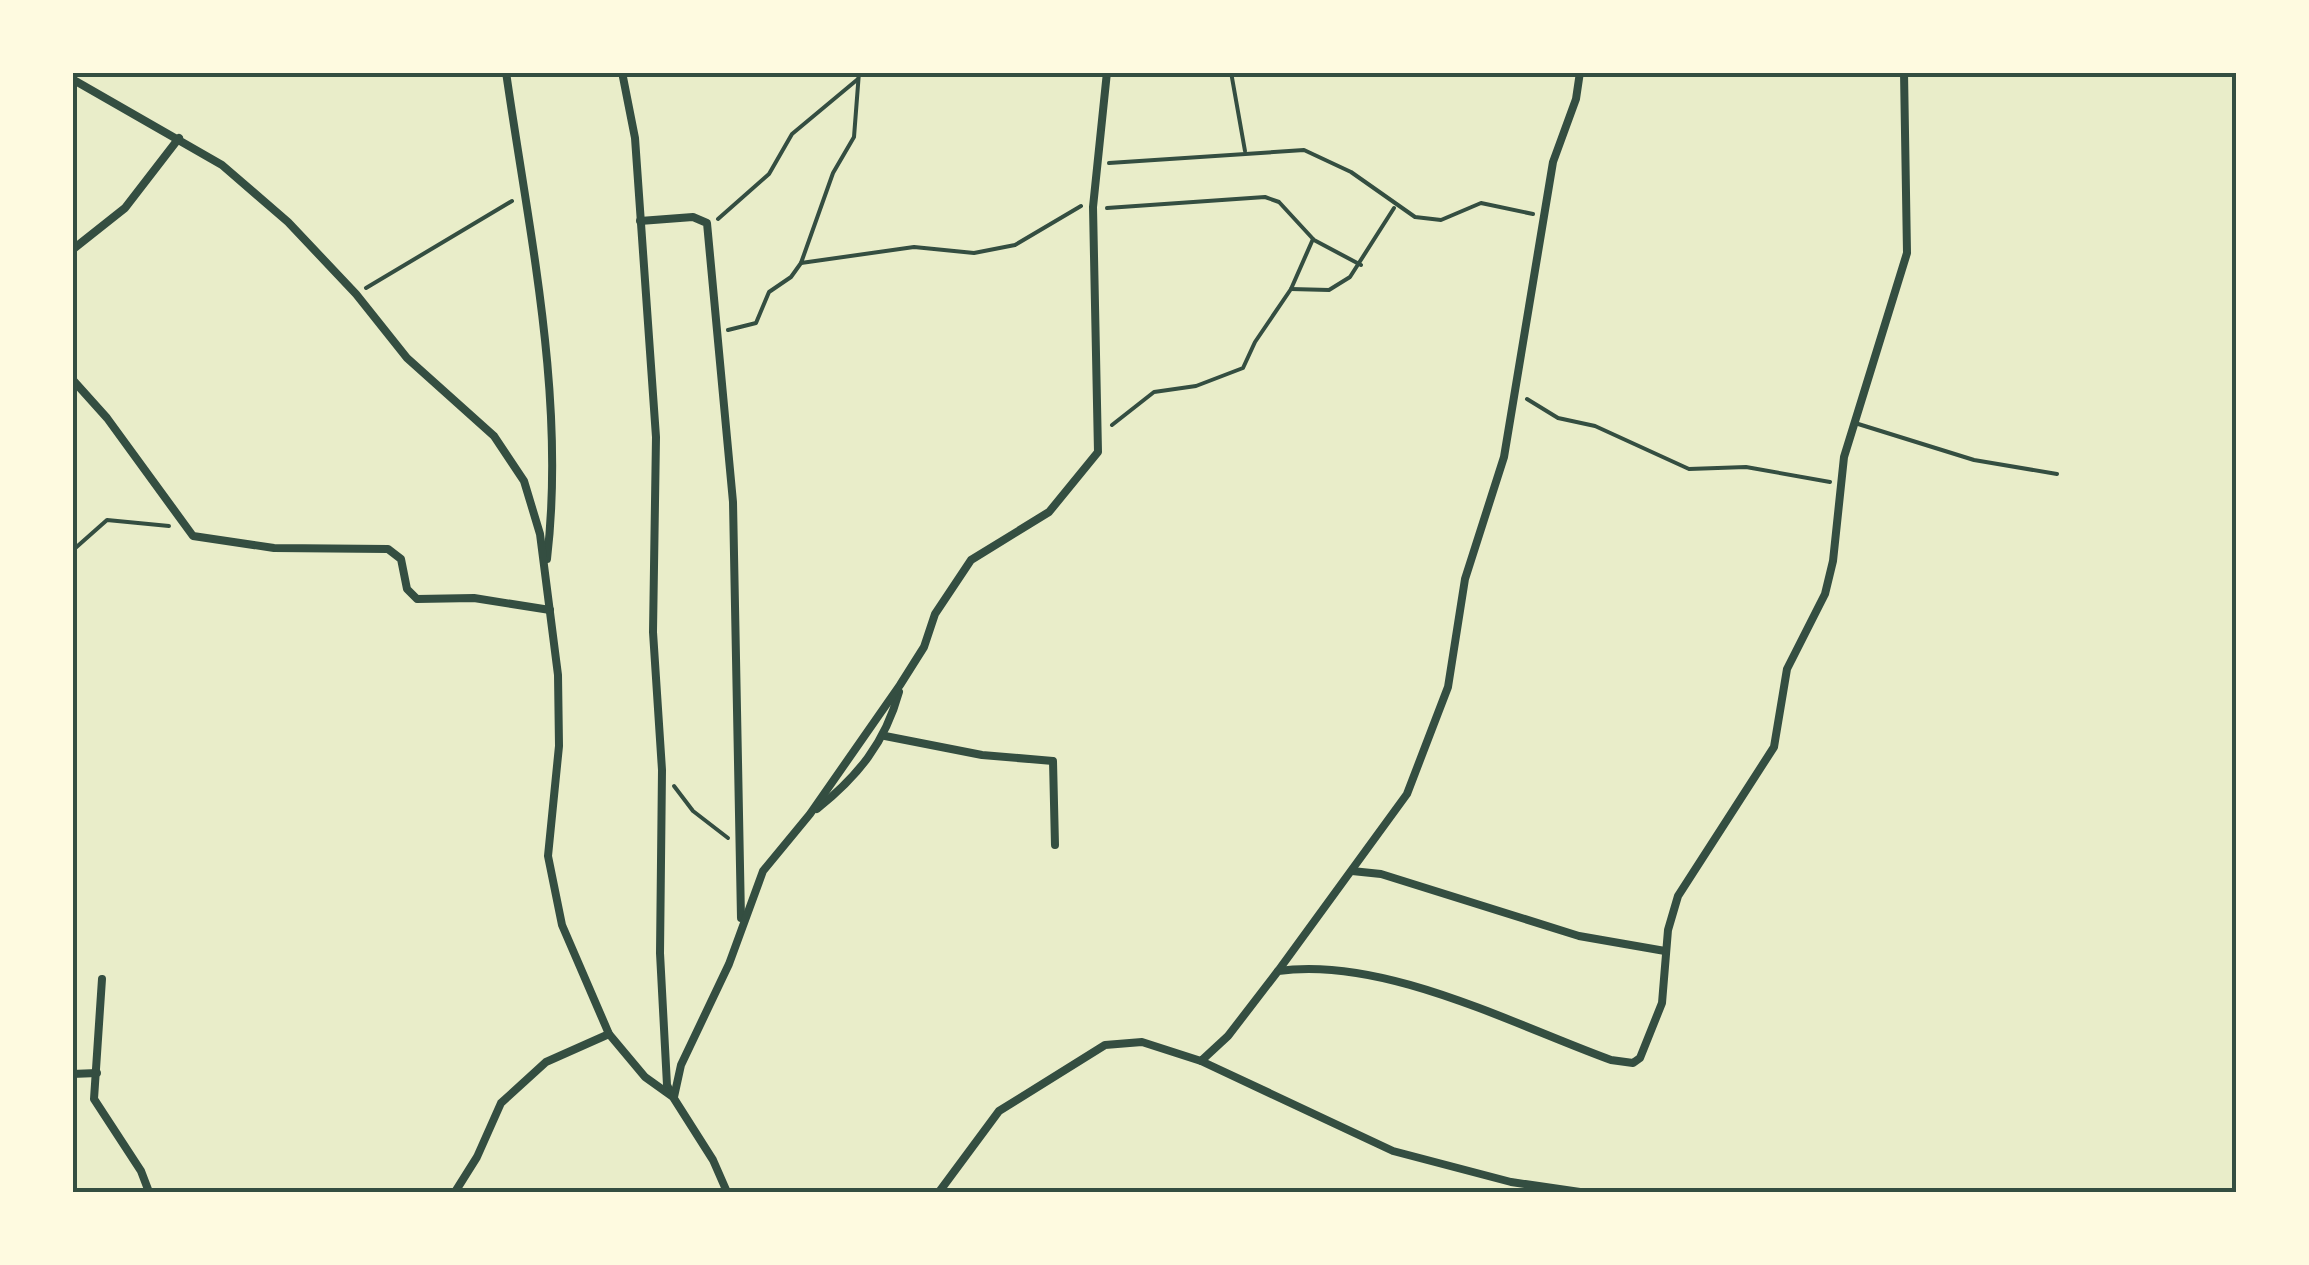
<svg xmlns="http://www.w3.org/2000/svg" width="2309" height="1265" viewBox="0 0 2309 1265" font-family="'Source Sans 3',sans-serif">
	<rect width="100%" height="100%" fill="#e9edc9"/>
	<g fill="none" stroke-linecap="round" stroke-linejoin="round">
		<g stroke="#344e41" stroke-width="4">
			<path d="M1231 72 1245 151"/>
			<path d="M1109 163 1304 150 1351 172 1415 217 1441 220 1481 203 1533 214"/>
			<path d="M1107 208 1265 197 1279 202 1314 240 1361 265"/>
			<path d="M718 219 769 174 792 134 858 79"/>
			<path d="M801 263 914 247 974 253 1015 245 1081 206"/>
			<path d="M366 288 512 201"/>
			<path d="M1291 289 1329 290 1350 277 1394 208"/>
			<path d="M728 330 756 323 769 292 791 277 801 263 833 173 854 137 859 72"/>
			<path d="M1527 399 1558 418 1595 426 1689 469 1746 467 1830 482"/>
			<path d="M1112 425 1154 392 1196 386 1243 368 1255 342 1291 289 1313 239"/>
			<path d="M72 551 107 520 169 526"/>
			<path d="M674 786 693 811 728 838"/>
		</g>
		<path stroke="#344e41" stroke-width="4" d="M1855 423 1974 460 2057 474"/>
		<g stroke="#344e41" stroke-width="8">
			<path d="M506 72C529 233 566 398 547 559"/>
			<path d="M622 72 635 138 656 437 653 632 662 770 660 953 667 1085 671 1093"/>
			<path d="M72 79 222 165 288 222 356 294 407 358 494 436 524 481 540 534 558 675 559 746 548 856 562 925 609 1034 645 1077 673 1097 713 1160 727 1192"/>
			<path d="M640 221 693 217 707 223 733 502 741 918"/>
			<path d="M72 250 125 208 179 138"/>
			<path d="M72 379 107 418 193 536 274 548 388 549 401 559 407 589 417 599 474 598 550 610"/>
			<path d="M885 736 982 755 1053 761 1055 845"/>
			<path d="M817 809C858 776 885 743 899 692"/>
			<path d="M1352 871 1381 874 1579 936 1665 951"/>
			<path d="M1278 971 1407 794 1448 687 1465 579 1504 457 1553 162 1576 99 1580 72"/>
			<path d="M102 979 94 1099 141 1171 149 1192"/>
			<path d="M1201 1061 1393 1151 1511 1182 1580 1192"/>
			<path d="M72 1074 97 1073"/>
			<path d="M674 1097 681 1065 729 964 763 871 810 814 900 685 924 647 935 614 971 560 1049 512 1098 452 1093 207 1107 72"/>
			<path d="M455 1192 477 1157 501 1103 546 1062 609 1034"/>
			<path d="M939 1192 999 1111 1105 1045 1142 1042 1201 1061 1228 1036 1278 971C1383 956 1512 1024 1611 1060L1633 1063 1640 1058 1662 1003 1668 930 1678 896 1774 747 1787 669 1825 594 1833 561 1844 457 1907 253 1904 72"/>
		</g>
	</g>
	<rect width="2309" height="1265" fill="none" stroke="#fefae0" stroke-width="150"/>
	<rect x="75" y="75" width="2159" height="1115" fill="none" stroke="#344e41" stroke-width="4"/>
</svg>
